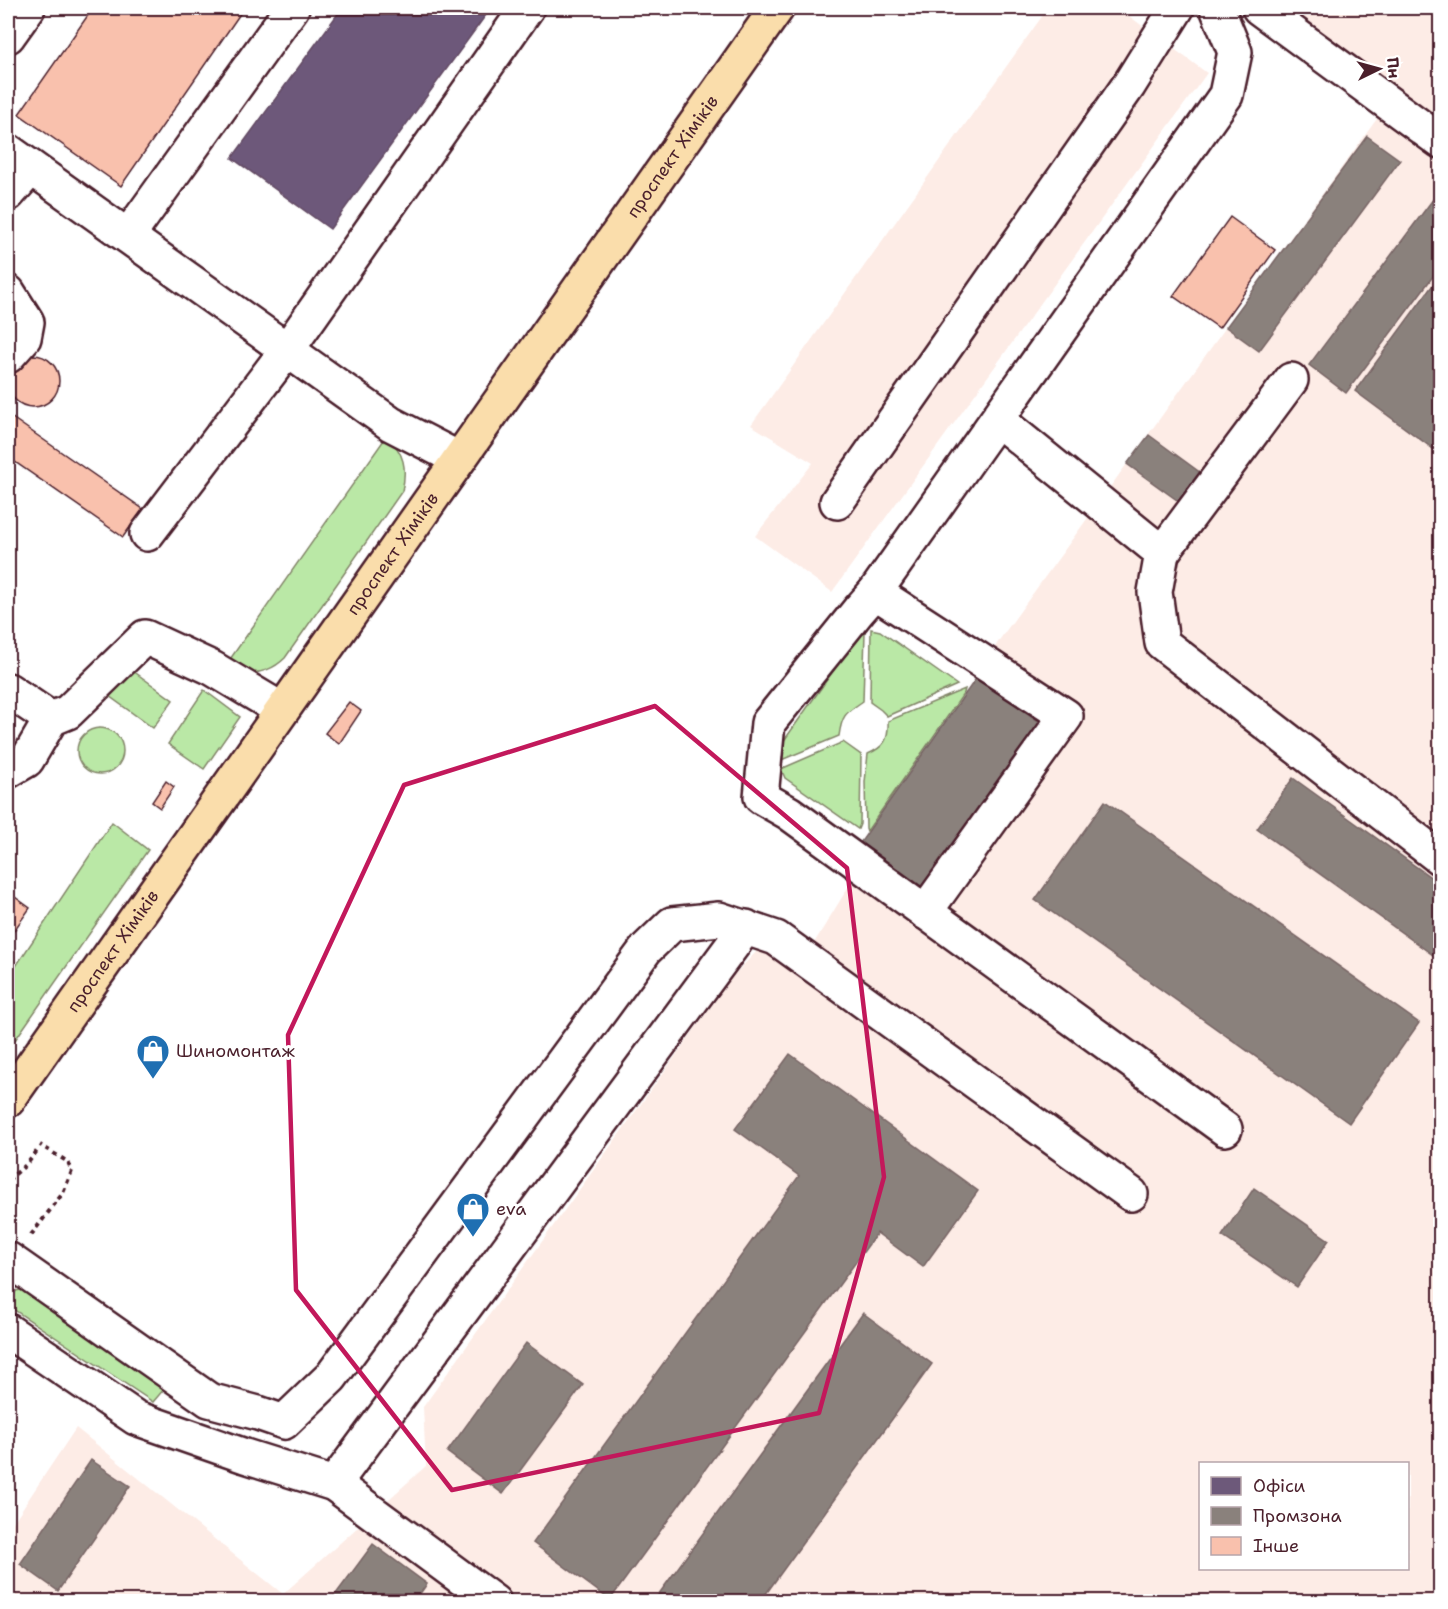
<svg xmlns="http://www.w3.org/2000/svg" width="1448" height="1609" viewBox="0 0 1448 1609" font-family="'Shantell Sans',sans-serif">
	<rect width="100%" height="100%" fill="#fff"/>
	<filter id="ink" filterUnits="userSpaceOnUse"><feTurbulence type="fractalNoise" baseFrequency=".0167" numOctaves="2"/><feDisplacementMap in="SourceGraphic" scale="12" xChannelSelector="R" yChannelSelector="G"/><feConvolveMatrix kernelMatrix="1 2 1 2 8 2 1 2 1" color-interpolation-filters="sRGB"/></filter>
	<g filter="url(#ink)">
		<g fill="#fdece6" fill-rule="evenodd">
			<path d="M1048 8H1118L1207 73 832 592 755 536 813 463 751 425Z"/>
			<path d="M1279 8H1440V1601L8 1602V1530L76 1428 283 1594 426 1466 423 1407 733 976 757 951H778L800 966 1000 639 1392 98ZM1200 1464H1408V1568H1200Z"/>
		</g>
		<g fill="#bae8a6" stroke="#828468" stroke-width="1.5">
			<path d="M386 437C405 452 407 469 402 491L285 658C275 668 260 675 245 672 239 671 233 665 228 662Z"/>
			<path d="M871 629 880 631 957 685 887 716 881 710 870 702Z"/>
			<path d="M865 632 863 701C846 713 842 714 839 736L779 761 783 742 857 637Z"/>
			<path d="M129 668 173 700 153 728 109 696Z"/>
			<path d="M965 689 964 693 867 831 866 828 865 782 868 754C884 747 889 740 888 721Z"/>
			<path d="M204 690 240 717 204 769 168 744Z"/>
			<circle cx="100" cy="751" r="23"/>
			<path d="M843 742 861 755 860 824 858 829 785 778 781 769Z"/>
			<path d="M112 822 148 850 8 1050V978Z"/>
			<path d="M24 1289 165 1388 153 1402 13 1309 11 1297 16 1291Z"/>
		</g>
		<path fill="#6d597a" stroke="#624862" stroke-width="1.5" d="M342 8H491L330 229 232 158Z"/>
		<g fill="#8a817c" stroke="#776464" stroke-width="1.5">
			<path d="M1367 136 1400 160 1259 351 1226 327Z"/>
			<path d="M1437 194 1440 197V267L1346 393 1309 365Z"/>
			<path d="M1440 275V454L1355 391Z"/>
			<path d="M1149 435 1209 479 1188 508 1127 464Z"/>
			<path d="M977 677 1041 723 917 898 853 853Z"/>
			<path d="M1293 778 1440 884V960L1257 829Z"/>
			<path d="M1105 801 1419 1023 1349 1123 1035 900Z"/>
			<path d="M790 1054 978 1191 923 1267 877 1233 610 1600 533 1543 799 1176 735 1129Z"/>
			<path d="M1254 1188 1329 1240 1297 1287 1222 1236Z"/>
			<path d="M863 1313 932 1364 760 1602H653Z"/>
			<path d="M526 1343 583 1385 503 1494 447 1452Z"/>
			<path d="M91 1460 130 1486 58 1591 20 1564Z"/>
			<path d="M373 1544 427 1584 414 1602H330Z"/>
		</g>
		<g fill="#f9c1ad" stroke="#4a1f2b" stroke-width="1.5">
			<path d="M93 8H244L121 186 19 114Z"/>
			<path d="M1230 217 1275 250 1219 328 1173 296Z"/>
			<circle cx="33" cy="381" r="26"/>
			<path d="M8 415 143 509 123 537 8 457Z"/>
			<path d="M349 702 361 711 339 744 325 733Z"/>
			<path d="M166 781 174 787 160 808 152 802Z"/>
			<path d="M8 892 30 908 8 939Z"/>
		</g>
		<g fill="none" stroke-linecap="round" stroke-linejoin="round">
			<g stroke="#4a1f2b" stroke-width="38">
				<g id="minor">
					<path d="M1217 8 1235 52 1226 95 875 592 859 610 768 723 761 797 789 813 1225 1129"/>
					<path d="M1259 8 1440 141"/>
					<path d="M8 36 28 8"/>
					<path d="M8 151 391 424 459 459"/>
					<path d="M8 194 31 168"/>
					<path d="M128 236 292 8"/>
					<path d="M8 292 27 322 24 338 8 356"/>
					<path d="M998 420 1162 553 1155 592 1162 643 1440 858"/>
					<path d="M837 502 1129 85 1177 8"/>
					<path d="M147 534 287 350 527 8"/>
					<path d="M1162 553 1291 380"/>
					<path d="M875 592 1066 716 925 912"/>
					<path d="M8 690 51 719 68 712 145 637 212 668 282 710"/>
					<path d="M8 771 27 760 51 719"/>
					<path d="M8 1259 209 1400 258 1413 284 1422 331 1377 646 949 672 924 719 919 776 938 1131 1194"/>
					<path d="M8 1331 136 1418 245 1456 334 1484 494 1602"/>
					<path d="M334 1484 746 927"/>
				</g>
			</g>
			<g stroke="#4a1f2b" stroke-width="38">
				<g id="major">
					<path id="s1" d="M8 1100 777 8"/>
				</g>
			</g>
			<g stroke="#4a1f2b" stroke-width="4" stroke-dasharray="4.5 4.5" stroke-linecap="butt">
				<path d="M8 1180 27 1164 37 1151"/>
				<path d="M31 1235 63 1193 72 1171 68 1162 40 1145"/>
			</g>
			<use href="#minor" stroke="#fff" stroke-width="33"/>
			<use href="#major" stroke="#faddab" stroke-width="33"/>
		</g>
	</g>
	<path fill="none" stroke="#c2185b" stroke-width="4.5" stroke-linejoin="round" d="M655 706 847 868 884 1177 819 1413 452 1490 296 1290 288 1035 404 785Z"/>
	<defs>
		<g id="shop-pin" transform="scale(1.725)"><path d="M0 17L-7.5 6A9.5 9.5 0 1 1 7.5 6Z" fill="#1f6fb2" stroke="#fff"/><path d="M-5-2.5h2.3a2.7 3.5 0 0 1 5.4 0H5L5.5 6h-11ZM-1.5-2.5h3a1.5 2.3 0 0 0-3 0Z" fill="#fff"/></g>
	</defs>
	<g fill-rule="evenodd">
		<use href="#shop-pin" x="153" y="1051"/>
		<use href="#shop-pin" x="473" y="1209"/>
	</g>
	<g text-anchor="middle" stroke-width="6" stroke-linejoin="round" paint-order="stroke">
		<g font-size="18" fill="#4a1f2b" stroke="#fff">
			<text dy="6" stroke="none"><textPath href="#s1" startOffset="1154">проспект Хіміків</textPath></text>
			<text dy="6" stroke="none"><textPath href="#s1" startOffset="668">проспект Хіміків</textPath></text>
			<text dy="6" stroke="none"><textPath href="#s1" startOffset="182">проспект Хіміків</textPath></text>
		</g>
		<g font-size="18" fill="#4a1f2b" stroke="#fff" text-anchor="start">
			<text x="176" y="1057">Шиномонтаж</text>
			<text x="496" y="1215">eva</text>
		</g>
	</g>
	<rect width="1448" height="1609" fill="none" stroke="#fff" stroke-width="30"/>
	<rect x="15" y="15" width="1418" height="1579" fill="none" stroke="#4a1f2b" stroke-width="2" filter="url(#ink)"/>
	<rect x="1199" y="1462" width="210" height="108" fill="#ffffff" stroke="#b7a5aa" stroke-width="1.5"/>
	<rect x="1211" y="1477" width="30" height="18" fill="#6d597a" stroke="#b7a5aa" stroke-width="1.5"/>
	<text x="1253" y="1492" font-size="18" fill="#4a1f2b">Офіси</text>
	<rect x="1211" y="1507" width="30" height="18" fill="#8a817c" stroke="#b7a5aa" stroke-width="1.5"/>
	<text x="1253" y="1522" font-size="18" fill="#4a1f2b">Промзона</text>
	<rect x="1211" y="1537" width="30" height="18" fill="#f9c1ad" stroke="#b7a5aa" stroke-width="1.5"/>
	<text x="1253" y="1552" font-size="18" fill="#4a1f2b">Інше</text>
	<g transform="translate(1379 69) rotate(85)" stroke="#ffffff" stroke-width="4.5" paint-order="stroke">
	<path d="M0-4.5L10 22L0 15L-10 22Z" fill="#4a1f2b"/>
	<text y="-9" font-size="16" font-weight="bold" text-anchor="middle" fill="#4a1f2b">Пн</text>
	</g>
</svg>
